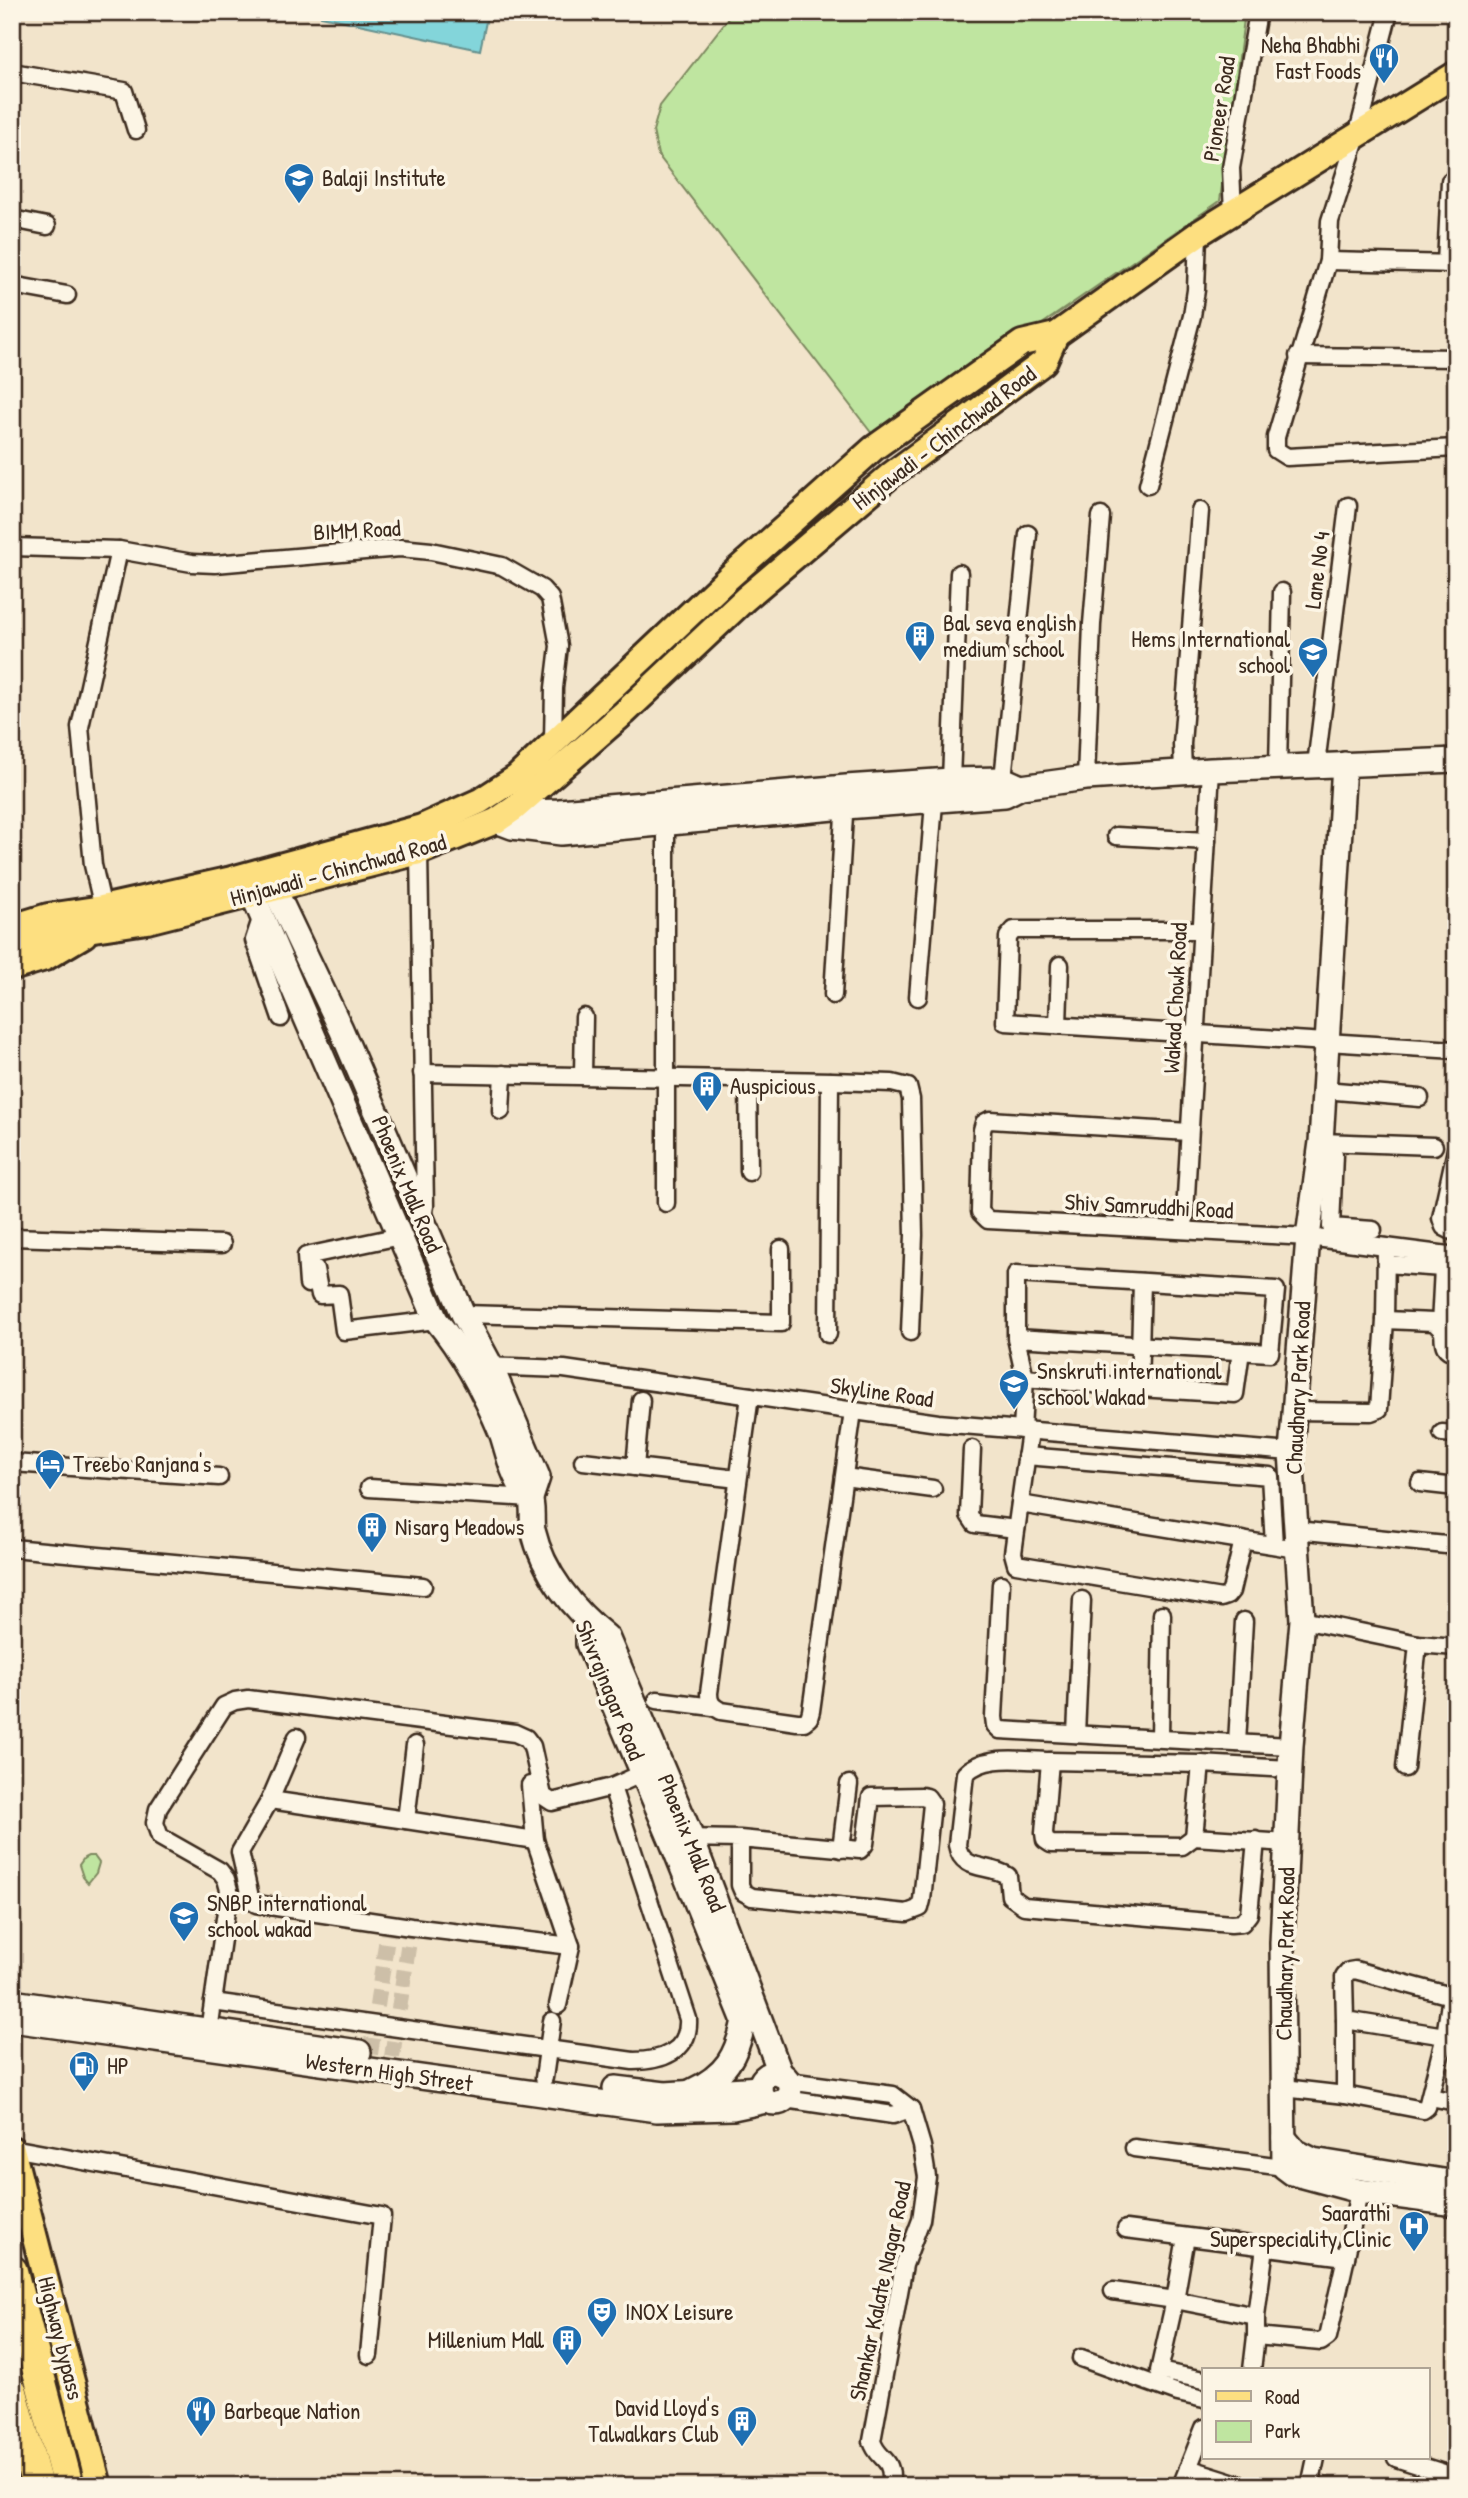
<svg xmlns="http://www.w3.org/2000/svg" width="1468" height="2498" viewBox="0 0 1468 2498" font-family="'Patrick Hand',sans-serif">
	<rect width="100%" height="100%" fill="#f2e4cb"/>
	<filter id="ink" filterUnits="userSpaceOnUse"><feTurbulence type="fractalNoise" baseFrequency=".0143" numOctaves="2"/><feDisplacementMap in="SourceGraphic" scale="14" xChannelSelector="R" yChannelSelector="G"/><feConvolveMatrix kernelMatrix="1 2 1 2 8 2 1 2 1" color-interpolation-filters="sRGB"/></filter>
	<g filter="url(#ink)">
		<g fill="#bfe5a0" stroke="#7d885f" stroke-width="2">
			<path d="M733 12H1245L1220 201 876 439 658 155 653 131 660 106Z"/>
			<path d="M88 1856H94L99 1863 96 1873 88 1883 83 1877 79 1865 84 1858Z"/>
		</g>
		<path fill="#83d5da" stroke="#66918f" stroke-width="2" d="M322 12H488L480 50 321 16Z"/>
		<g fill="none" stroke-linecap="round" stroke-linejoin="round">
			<g stroke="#cdbfa8" stroke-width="16" stroke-dasharray="16 8" stroke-linecap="butt">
				<path d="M370 2054 389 1924"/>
				<path d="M392 2057 411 1927"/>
			</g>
			<g stroke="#3b2a1e" stroke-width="21">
				<g id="street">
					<path d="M1389 12 1357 136 1330 221 1328 261 1276 437V450L1287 457 1456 448"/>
					<path d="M12 72 124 91 136 130"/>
					<path d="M1233 214 1231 168 1258 12"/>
					<path d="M12 219 47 226"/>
					<path d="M1328 261 1456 264"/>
					<path d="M1446 264 1450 181"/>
					<path d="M12 285 67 295"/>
					<path d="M1298 356 1456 358"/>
					<path d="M1148 485 1192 316 1196 290 1198 234"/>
					<path d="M12 547 119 550 192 563 215 564 400 548 431 551 502 566 542 589 550 598 559 646 554 688 553 741"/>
					<path d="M1316 765 1348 506"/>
					<path d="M1278 767 1282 592"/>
					<path d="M1183 773 1182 744 1200 511"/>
					<path d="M1086 778 1092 624 1101 516"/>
					<path d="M1003 779 1028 534"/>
					<path d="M951 780 959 573"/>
					<path d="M666 816V1203"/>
					<path d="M1116 836 1207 841"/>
					<path d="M419 852 425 1206 423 1216"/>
					<path d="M262 916 254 940 281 1018"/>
					<path d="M105 917 93 865 80 727 119 550"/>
					<path d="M1201 930H1014L1008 937 1005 1022 1456 1050"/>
					<path d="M833 995 845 799"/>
					<path d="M918 997 935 791"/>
					<path d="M1058 1025 1060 965"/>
					<path d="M422 1073 833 1081 892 1083 908 1087 911 1099 914 1235 910 1332"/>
					<path d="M583 1075 584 1017"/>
					<path d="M748 1079 749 1172"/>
					<path d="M1324 1090 1420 1098"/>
					<path d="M501 1111 503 1074"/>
					<path d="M1189 1132 990 1120 984 1123 982 1130 980 1212 988 1220 1308 1237 1456 1256"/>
					<path d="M1321 1142 1434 1146"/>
					<path d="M1456 1150 1441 1218 1444 1227 1456 1233"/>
					<path d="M1334 1154 1331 1227 1373 1230"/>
					<path d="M1184 1230 1211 770"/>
					<path d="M12 1237 222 1244"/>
					<path d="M1386 1264 1456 1269"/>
					<path d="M315 1269 320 1295 339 1294 344 1331 436 1320"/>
					<path d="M1142 1282 1139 1388 1235 1394 1241 1351"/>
					<path d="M308 1284 306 1256 400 1236"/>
					<path d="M463 1314 781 1323V1249"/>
					<path d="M1385 1320 1434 1322 1443 1331C1444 1343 1442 1350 1456 1353"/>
					<path d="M1440 1325 1443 1268"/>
					<path d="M828 1334 830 1081"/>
					<path d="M1016 1338 1270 1353 1276 1290 1016 1274V1338L1025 1378 1022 1430"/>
					<path d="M483 1366 564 1369 938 1423 1291 1452"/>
					<path d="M1025 1378 1139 1388"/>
					<path d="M750 1396 709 1693C709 1703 712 1706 721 1711L797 1722H804L809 1718 811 1711 853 1411"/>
					<path d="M1294 1411 1371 1412 1379 1409 1385 1320 1386 1247"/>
					<path d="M1030 1431 1013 1553 1016 1564 1221 1598 1227 1596 1231 1591 1243 1540"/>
					<path d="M1442 1433 1456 1434"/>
					<path d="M972 1449 969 1515 975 1524 1016 1529"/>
					<path d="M1026 1456 1270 1476 1274 1545"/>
					<path d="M583 1461 738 1479"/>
					<path d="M12 1463 219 1477"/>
					<path d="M635 1467 641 1400"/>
					<path d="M844 1477 933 1489"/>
					<path d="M1420 1483 1456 1487"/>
					<path d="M369 1488 531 1498"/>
					<path d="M1020 1504 1296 1549"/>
					<path d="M1296 1530 1456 1546"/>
					<path d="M12 1548 423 1586"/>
					<path d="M1001 1584 994 1717 995 1725 1000 1730 1291 1746"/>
					<path d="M1302 1620 1418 1644 1456 1647"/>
					<path d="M657 1700 713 1707"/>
					<path d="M1076 1734 1082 1600"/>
					<path d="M297 1737 270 1800 240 1852 250 1897 256 1904 411 1927 571 1946"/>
					<path d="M1160 1738 1162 1614"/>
					<path d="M1237 1743 1244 1621"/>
					<path d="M415 1745 406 1820 535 1840"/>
					<path d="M1050 1761C1023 1761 985 1753 965 1774L957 1845C962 1873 989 1863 1008 1876L1010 1896 1024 1906 1231 1924 1242 1923 1249 1914 1256 1840"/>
					<path d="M1405 1768 1418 1644"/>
					<path d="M530 1785 535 1840 571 1946 558 2005"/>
					<path d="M270 1800 406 1820"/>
					<path d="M1194 1837 1201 1764"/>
					<path d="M683 1838 740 1839 860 1850 865 1844 871 1797 922 1796 927 1797 932 1804 922 1900 920 1908 907 1913 752 1897 743 1892 740 1885V1839"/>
					<path d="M1287 1843 1194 1837 1182 1846 1051 1844 1045 1840 1044 1833 1050 1761 1201 1764 1290 1769"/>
					<path d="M841 1849 849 1784"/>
					<path d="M213 2002 633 2061C661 2061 690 2052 688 2019L612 1787"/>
					<path d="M1345 2020V2095"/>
					<path d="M209 2031 229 1890 226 1879 220 1871 160 1837 155 1823 158 1809 224 1706 235 1701 248 1699 515 1733 526 1738 532 1746 543 1796 552 1802 612 1787 643 1773"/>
					<path d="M544 2078 552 2021"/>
					<path d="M1284 2088 1345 2095 1423 2110 1427 2107 1445 2036 1345 2020 1344 1977 1349 1971 1355 1970 1451 1996 1445 2036"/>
					<path d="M1430 2097 1456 2102"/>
					<path d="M785 2099 893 2115 911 2109 893 2095 788 2081"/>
					<path d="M12 2148 382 2216 369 2355"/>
					<path d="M1134 2148 1284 2167"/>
					<path d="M1126 2229 1346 2257 1359 2191"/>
					<path d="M1265 2247 1256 2316V2336L1321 2342 1328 2337 1346 2257"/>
					<path d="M1113 2291 1175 2300 1186 2237"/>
					<path d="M1081 2358 1178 2393 1204 2399"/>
					<path d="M1252 2370 1256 2336"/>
					<path d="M1204 2380 1159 2371 1175 2300 1256 2316"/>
					<path d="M1396 2458 1456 2477"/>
					<path d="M1188 2468 1245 2486"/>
					<path d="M891 2477C891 2457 877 2459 872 2441L904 2265 921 2220 927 2177 922 2146 911 2109"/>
					<path d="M1181 2486 1204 2428"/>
					<path d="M1310 2486 1316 2458"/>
				</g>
			</g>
			<g stroke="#3b2a1e" stroke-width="28">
				<g id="secondary">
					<path d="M1344 764 1321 1142 1308 1237 1291 1452 1302 1620 1291 1746 1282 1943 1284 2167 1292 2173 1359 2191 1456 2204"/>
					<path d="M515 808 529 812 559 811 846 787 951 780 1003 779 1021 787"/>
					<path d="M496 821 512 827 561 833 845 807 1005 795 1021 787 1086 778 1211 770 1456 760"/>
					<path d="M273 871 274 888 341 1029 463 1314 491 1366 538 1477 531 1498"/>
					<path d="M250 877 255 900 436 1320C465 1355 485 1394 502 1435 507 1450 510 1467 518 1481 521 1487 528 1491 530 1498 534 1507 531 1520 533 1530 543 1573 573 1610 607 1637L691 1836 781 2075"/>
					<path d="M588 1621V1644L671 1840 744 2021"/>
					<path d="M12 2002 359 2052"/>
					<path d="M12 2020 657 2110 733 2108 766 2101"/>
					<circle cx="775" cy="2088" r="15"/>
					<path d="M615 2088 665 2094 760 2088"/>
					<path d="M692 2091C726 2075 737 2056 744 2020"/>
					<path d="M1284 2138 1295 2151 1313 2160 1456 2183"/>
				</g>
			</g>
			<g stroke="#3b2a1e" stroke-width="30">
				<g id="primary">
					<path d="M12 927 48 916 102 908 228 880 422 827 480 801 517 777 727 579 874 448 1022 343 1056 335 1198 234 1456 74"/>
					<path d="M12 948 54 935 147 921 419 852 496 821 515 808 624 713 745 599 892 474 1044 362 1056 335"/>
					<path d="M12 968 45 958 84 935"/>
					<path d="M12 2149 99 2486"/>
				</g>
			</g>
			<g stroke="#3b2a1e" stroke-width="35">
				<g id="highway">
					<path d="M12 2271 68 2486"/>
					<path d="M12 2392 37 2486"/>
				</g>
			</g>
			<use href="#street" stroke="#fcf5e5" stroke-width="16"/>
			<use href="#secondary" stroke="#fcf5e5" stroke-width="23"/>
			<use href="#primary" stroke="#fddf80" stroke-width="24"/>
			<use href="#highway" stroke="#fddf80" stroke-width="30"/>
		</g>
	</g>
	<defs>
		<g id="restaurant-pin" transform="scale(1.575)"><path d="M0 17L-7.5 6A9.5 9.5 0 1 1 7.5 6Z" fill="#1f6fb2" stroke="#fcf5e5"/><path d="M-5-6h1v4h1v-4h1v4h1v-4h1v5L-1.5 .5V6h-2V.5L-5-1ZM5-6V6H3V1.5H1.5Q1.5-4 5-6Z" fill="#fff"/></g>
		<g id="university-pin" transform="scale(1.575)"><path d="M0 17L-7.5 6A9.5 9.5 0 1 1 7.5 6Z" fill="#1f6fb2" stroke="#fcf5e5"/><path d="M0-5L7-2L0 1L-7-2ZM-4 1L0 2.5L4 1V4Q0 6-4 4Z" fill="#fff"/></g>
		<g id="building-pin" transform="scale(1.575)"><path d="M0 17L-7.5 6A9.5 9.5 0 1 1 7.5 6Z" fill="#1f6fb2" stroke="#fcf5e5"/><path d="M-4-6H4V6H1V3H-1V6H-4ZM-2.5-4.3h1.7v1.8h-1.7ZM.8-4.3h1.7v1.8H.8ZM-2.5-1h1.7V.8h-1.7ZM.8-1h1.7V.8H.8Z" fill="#fff"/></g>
		<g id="school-pin" transform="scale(1.575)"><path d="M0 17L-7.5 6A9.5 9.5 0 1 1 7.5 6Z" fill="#1f6fb2" stroke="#fcf5e5"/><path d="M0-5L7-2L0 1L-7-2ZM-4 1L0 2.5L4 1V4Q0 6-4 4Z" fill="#fff"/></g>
		<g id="hotel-pin" transform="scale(1.575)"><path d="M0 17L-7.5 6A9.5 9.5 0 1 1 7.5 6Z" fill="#1f6fb2" stroke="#fcf5e5"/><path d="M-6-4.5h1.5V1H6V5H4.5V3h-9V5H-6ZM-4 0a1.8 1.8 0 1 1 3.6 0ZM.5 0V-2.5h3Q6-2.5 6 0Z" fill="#fff"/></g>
		<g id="fuel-pin" transform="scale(1.575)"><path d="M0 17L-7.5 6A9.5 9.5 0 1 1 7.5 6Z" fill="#1f6fb2" stroke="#fcf5e5"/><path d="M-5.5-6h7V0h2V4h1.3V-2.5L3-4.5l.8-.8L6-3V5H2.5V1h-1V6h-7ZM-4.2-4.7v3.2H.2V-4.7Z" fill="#fff"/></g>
		<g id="hospital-pin" transform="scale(1.575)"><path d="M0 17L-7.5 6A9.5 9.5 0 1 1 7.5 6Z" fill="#1f6fb2" stroke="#fcf5e5"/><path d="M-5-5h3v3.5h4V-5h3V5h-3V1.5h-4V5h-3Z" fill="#fff"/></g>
		<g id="theatre-pin" transform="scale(1.575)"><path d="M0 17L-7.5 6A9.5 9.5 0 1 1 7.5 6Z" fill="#1f6fb2" stroke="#fcf5e5"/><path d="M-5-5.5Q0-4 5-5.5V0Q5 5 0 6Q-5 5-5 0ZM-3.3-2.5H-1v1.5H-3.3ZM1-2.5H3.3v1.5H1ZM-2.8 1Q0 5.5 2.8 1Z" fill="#fff"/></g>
	</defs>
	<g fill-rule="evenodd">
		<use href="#restaurant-pin" x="1384" y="58"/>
		<use href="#university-pin" x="299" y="178"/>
		<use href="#building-pin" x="920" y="636"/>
		<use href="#school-pin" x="1313" y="652"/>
		<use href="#building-pin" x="707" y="1086"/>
		<use href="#school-pin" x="1014" y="1384"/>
		<use href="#hotel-pin" x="50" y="1464"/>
		<use href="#building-pin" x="372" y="1527"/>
		<use href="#school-pin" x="184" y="1916"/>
		<use href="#fuel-pin" x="84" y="2066"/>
		<use href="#hospital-pin" x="1414" y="2226"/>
		<use href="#theatre-pin" x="602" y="2312"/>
		<use href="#building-pin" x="567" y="2340"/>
		<use href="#restaurant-pin" x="201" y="2411"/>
		<use href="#building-pin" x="742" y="2421"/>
	</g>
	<g text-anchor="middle" stroke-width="7" stroke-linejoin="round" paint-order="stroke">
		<g font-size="23" fill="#3b2a1e" stroke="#fcf5e5" text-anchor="start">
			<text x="1361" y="53" text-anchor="end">Neha Bhabhi<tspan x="1361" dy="26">Fast Foods</tspan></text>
			<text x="322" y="186">Balaji Institute</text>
			<text x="943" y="631">Bal seva english<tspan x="943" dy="26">medium school</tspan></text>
			<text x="1290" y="647" text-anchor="end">Hems International<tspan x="1290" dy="26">school</tspan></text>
			<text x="730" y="1094">Auspicious</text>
			<text x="1037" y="1379">Snskruti international<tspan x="1037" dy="26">school Wakad</tspan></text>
			<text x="73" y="1472">Treebo Ranjana's</text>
			<text x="395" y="1535">Nisarg Meadows</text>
			<text x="207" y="1911">SNBP international<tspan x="207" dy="26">school wakad</tspan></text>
			<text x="107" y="2074">HP</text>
			<text x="1391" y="2221" text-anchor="end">Saarathi<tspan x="1391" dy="26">Superspeciality Clinic</tspan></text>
			<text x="625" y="2320">INOX Leisure</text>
			<text x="544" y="2348" text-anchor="end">Millenium Mall</text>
			<text x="719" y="2416" text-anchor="end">David Lloyd's<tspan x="719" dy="26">Talwalkars Club</tspan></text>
			<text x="224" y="2419">Barbeque Nation</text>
		</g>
		<g font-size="23" fill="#3b2a1e" stroke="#fcf5e5">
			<text transform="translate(1219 109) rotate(-81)" y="8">Pioneer Road</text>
			<text transform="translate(944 438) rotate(-37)" y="8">Hinjawadi - Chinchwad Road</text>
			<text transform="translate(357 530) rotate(-3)" y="8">BIMM Road</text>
			<text transform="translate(1317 570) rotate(-83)" y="8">Lane No 4</text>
			<text transform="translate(338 870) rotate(-15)" y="8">Hinjawadi - Chinchwad Road</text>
			<text transform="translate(1175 998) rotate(-87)" y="8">Wakad Chowk Road</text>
			<text transform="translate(407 1184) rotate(67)" y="8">Phoenix Mall Road</text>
			<text transform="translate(1149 1206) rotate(3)" y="8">Shiv Samruddhi Road</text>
			<text transform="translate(1298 1388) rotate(-87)" y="8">Chaudhary Park Road</text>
			<text transform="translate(882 1392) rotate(8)" y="8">Skyline Road</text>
			<text transform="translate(610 1690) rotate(68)" y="8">Shivrajnagar Road</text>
			<text transform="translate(692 1843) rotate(68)" y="8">Phoenix Mall Road</text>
			<text transform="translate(1285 1954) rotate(-89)" y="8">Chaudhary Park Road</text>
			<text transform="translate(389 2072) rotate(8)" y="8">Western High Street</text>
			<text transform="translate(880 2291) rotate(-78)" y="8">Shankar Kalate Nagar Road</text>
			<text transform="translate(61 2338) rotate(76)" y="8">Highway bypass</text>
		</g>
	</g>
	<rect width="1468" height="2498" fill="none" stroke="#fcf5e5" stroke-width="42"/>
	<rect x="21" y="21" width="1426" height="2456" fill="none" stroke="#3b2a1e" stroke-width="2.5" filter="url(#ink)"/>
	<rect x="1202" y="2368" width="228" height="91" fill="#fcf5e5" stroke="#afa495" stroke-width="2"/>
	<rect x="1216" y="2391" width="35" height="10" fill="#fddf80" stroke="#afa495" stroke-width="2"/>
	<text x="1265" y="2404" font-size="21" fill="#3b2a1e">Road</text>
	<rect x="1216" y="2421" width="35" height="21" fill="#bfe5a0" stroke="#afa495" stroke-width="2"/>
	<text x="1265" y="2438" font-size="21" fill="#3b2a1e">Park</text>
</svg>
